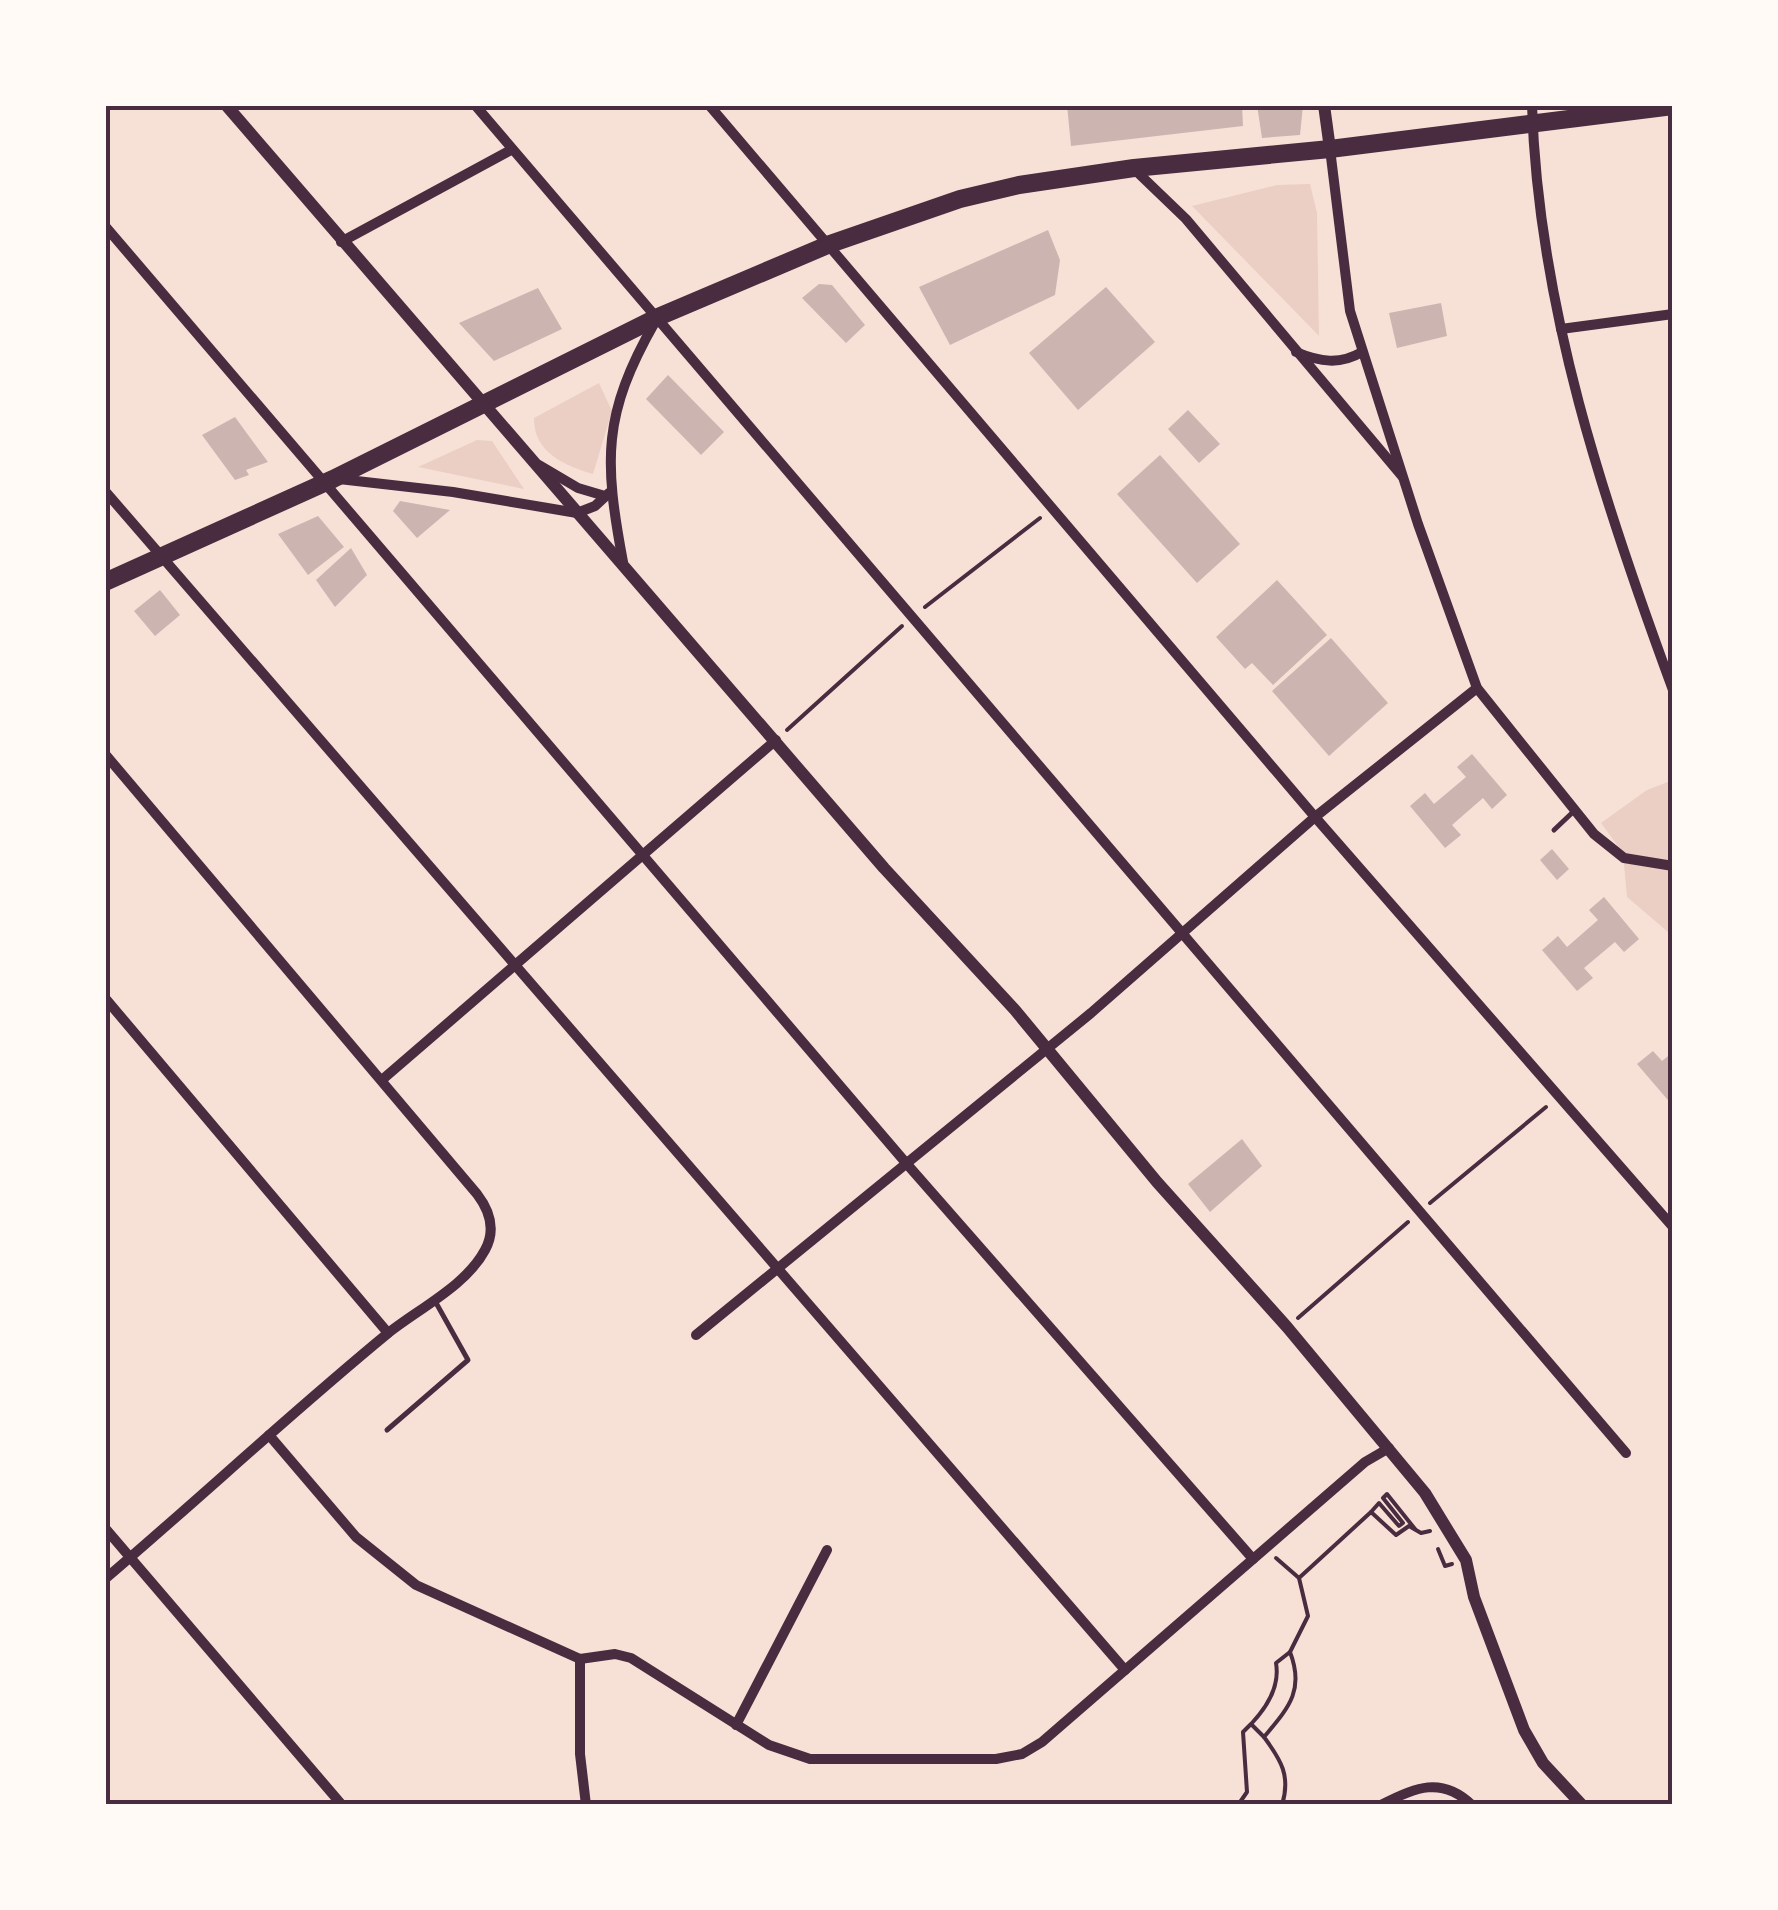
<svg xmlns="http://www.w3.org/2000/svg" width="1778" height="1910" viewBox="0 0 1778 1910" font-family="Literata,serif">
	<rect width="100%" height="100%" fill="#f7e1d7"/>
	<g fill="#ebcfc5">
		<path d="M1310 184 1317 213 1319 336 1192 206 1277 185Z"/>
		<path d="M599 383 612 411 593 474C565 466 533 452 534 418Z"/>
		<path d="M477 440 492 441 524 489 418 467Z"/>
		<path d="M1673 780V928L1668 932 1627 897 1623 853 1601 823 1647 790Z"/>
	</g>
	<g fill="#ccb4b1">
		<path d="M1067 105H1242L1243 126 1071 146Z"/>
		<path d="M1257 105H1303L1300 135 1262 138Z"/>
		<path d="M1048 230 1060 260 1055 295 950 345 919 287Z"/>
		<path d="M819 284 832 285 865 325 846 343 802 298Z"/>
		<path d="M1106 287 1155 342 1078 410 1029 353Z"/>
		<path d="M538 288 562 329 494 361 459 323Z"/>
		<path d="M1441 303 1447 336 1397 348 1389 313Z"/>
		<path d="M668 375 724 432 701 455 646 399Z"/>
		<path d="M1188 410 1220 444 1199 463 1168 429Z"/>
		<path d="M235 417 268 462 246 470 249 475 235 480 202 435Z"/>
		<path d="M1160 455 1240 544 1197 583 1117 494Z"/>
		<path d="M400 501 450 510 417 538 393 511Z"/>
		<path d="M318 516 344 547 308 575 278 534Z"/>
		<path d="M351 548 367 575 335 607 316 580Z"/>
		<path d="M1277 580 1327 635 1273 685 1252 663 1245 669 1216 637Z"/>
		<path d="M160 590 180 615 155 636 134 611Z"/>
		<path d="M1331 638 1388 703 1329 756 1272 691Z"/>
		<path d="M1472 754 1507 795 1492 809 1483 798 1452 825 1461 835 1445 848 1410 806 1425 793 1434 804 1466 777 1457 767Z"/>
		<path d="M1552 849 1569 869 1557 880 1540 860Z"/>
		<path d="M1604 897 1639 939 1624 952 1615 942 1584 968 1593 978 1577 991 1542 950 1558 936 1567 947 1598 920 1589 910Z"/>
		<path d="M1653 1051 1662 1061 1673 1052V1106L1637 1064Z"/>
		<path d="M1242 1139 1262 1166 1210 1212 1188 1184Z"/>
	</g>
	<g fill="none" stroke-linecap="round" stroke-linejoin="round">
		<g stroke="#4a2c40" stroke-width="4">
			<path d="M925 607 1040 518"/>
			<path d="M787 730 902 626"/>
			<path d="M1430 1203 1546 1107"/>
			<path d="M1298 1318 1408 1222"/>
			<path d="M1371 1512 1379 1503 1399 1526 1403 1523 1383 1498 1387 1494 1415 1529"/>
			<path d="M1438 1549 1445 1566 1452 1564"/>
			<path d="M1276 1558 1299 1578"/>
			<path d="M1252 1723C1267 1707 1280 1686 1276 1663L1290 1652"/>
			<path d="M1238 1805 1247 1792 1243 1732 1251 1724 1264 1737"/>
			<path d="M1282 1805C1291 1776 1281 1760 1264 1737 1288 1708 1305 1691 1290 1652L1308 1616 1299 1578 1371 1512 1396 1535 1409 1526 1421 1533 1430 1531"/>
		</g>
		<g stroke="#4a2c40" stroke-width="5">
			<path d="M1554 830 1573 812"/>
			<path d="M387 1430 468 1360 435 1301"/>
		</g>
		<g stroke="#4a2c40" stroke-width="10">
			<path d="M475 105 1626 1453"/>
			<path d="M709 105 1315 817 1673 1227"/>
			<path d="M1532 105C1538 306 1604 503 1673 690"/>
			<path d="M1330 149 1350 311 1418 524 1477 688 1594 834 1624 858 1673 866"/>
			<path d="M1134 169 1186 219 1402 476"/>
			<path d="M105 226 906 1163 1253 1559"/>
			<path d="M341 242 511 150"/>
			<path d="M1561 329 1673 314"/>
			<path d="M1296 352C1320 362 1340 365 1362 352"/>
			<path d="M539 465 578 488 605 496"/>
			<path d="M339 479 453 492 577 513 595 506 609 493"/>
			<path d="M105 491 1125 1670"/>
			<path d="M623 562C604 460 602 415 655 322"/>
			<path d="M105 754 477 1194C490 1211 496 1230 485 1250 466 1286 418 1309 387 1334 291 1413 200 1498 105 1579"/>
			<path d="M105 998 388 1333"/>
			<path d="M383 1079 776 740"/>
			<path d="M696 1335 1091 1013 1315 817 1477 688"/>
			<path d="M269 1435 356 1537 416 1585 580 1659 615 1654 631 1658 769 1745 810 1759H996L1022 1754 1042 1742 1365 1462 1389 1448"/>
			<path d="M105 1528 342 1805"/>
			<path d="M580 1659V1754L586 1805"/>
			<path d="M736 1725 827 1550"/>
			<path d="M1381 1805C1415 1787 1442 1776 1472 1805"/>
		</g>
		<g stroke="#4a2c40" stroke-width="12">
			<path d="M226 105 884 868 1015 1010 1157 1182 1287 1327 1425 1493 1466 1560 1474 1597 1524 1730 1543 1763 1582 1805"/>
			<path d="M1324 105 1330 149"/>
		</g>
		<path stroke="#4a2c40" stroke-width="18" d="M105 582 333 479 658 317 830 244 960 199 1019 185 1134 168 1330 149 1673 106"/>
	</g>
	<rect width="1778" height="1910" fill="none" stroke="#fffaf5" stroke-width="215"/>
	<rect x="108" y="108" width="1562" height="1694" fill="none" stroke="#4a2c40" stroke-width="4"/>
</svg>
